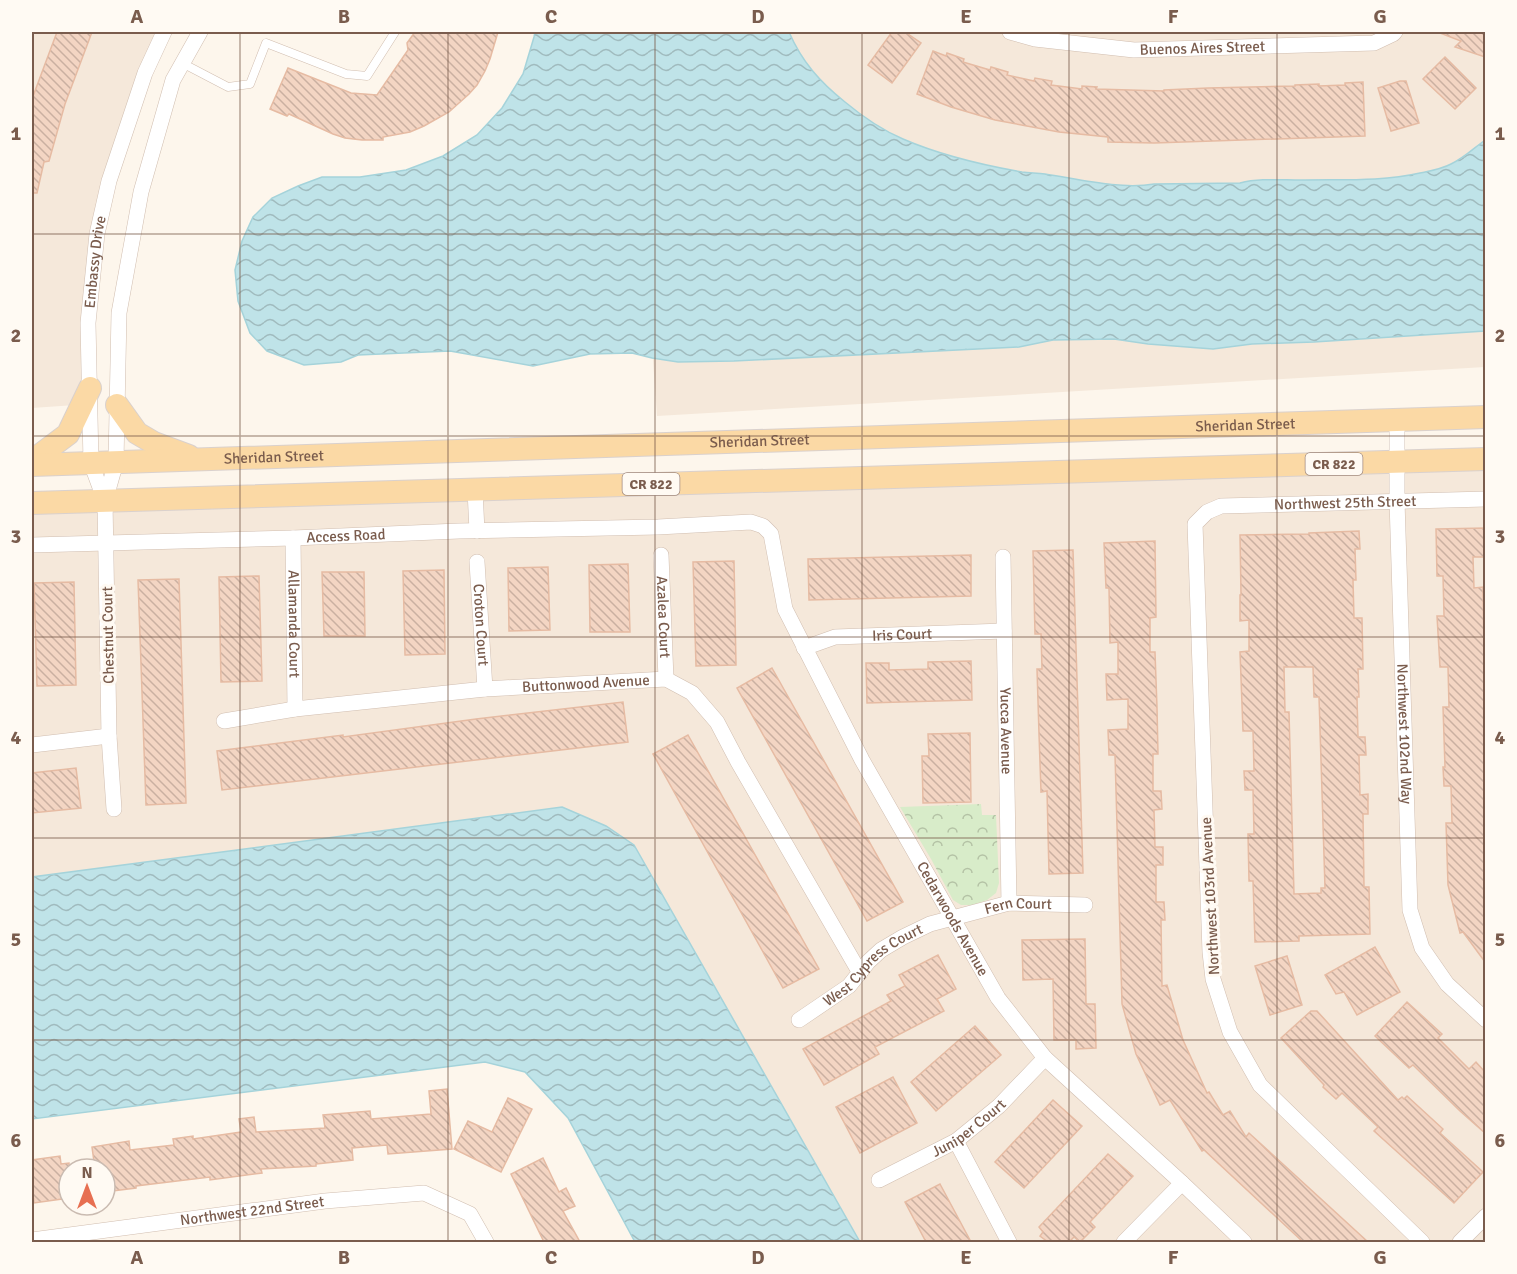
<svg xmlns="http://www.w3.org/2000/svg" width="1517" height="1274" viewBox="0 0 1517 1274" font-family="Signika,sans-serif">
	<defs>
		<pattern id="forest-crowns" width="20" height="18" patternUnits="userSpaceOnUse" patternTransform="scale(1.5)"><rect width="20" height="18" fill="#d8ecc9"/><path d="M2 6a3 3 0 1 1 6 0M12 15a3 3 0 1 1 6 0" fill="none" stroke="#b4c2a5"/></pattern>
		<pattern id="water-waves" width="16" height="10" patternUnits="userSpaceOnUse" patternTransform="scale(1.5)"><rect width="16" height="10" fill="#bfe3e8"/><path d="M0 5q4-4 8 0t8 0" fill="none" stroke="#a0bbbe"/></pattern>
		<pattern id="building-back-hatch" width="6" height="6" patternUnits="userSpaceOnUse" patternTransform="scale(1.5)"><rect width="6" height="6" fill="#f3d5c3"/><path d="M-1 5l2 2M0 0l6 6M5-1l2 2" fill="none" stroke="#cab0a1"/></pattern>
	</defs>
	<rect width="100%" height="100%" fill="#fdf6ec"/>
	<g fill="#f5e8da">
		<path d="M32 32H164L97 234 90 404 32 408Z"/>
		<path d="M629 32H1485V367L657 416Z"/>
		<path d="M1485 459V1242H860L634 845 562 807 32 877V503Z"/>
	</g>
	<path fill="url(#forest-crowns)" d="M981 804 982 815H996L999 883 996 893 987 900 973 905H961L953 900 931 859 900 807Z"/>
	<g fill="url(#water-waves)" stroke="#a5d3da" stroke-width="1.5">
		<path d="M535 32H789C802 62 820 82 845 102 863 117 882 130 903 139 940 155 982 165 1022 172 1030 173 1037 173 1045 174 1078 179 1121 190 1154 184L1240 183C1259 178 1280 180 1300 180 1340 179 1380 182 1420 173 1430 171 1442 169 1451 164 1464 158 1474 148 1485 140V331L1314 342 1252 344 1213 349 1148 344 1114 339 1053 340 1019 347 734 361 678 362 652 358 632 353 590 354 533 366 450 351 358 355 341 362 304 365 267 351 250 333 238 301 235 270 242 241 253 217 272 198 298 186 322 177H360L406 170 443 156 477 135 502 108 523 74 534 37Z"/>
		<path d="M562 807 606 826 634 845 860 1242H635L568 1118 525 1072 485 1062 32 1119V877Z"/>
	</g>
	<g fill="url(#building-back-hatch)" stroke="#e6bba3" stroke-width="1.5" fill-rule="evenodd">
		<path d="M57 32H92L65 104 49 161 44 162 37 193H32V99Z"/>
		<path d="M415 32H498L490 59 485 71 477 85 469 94 449 112 424 126 410 132 383 137V140H362L345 138 333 134 289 114 287 116 270 109 288 68 351 93 377 95 408 50 407 43Z"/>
		<path d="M892 32H905L921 43 892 83 868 65Z"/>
		<path d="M1440 32H1485V57L1455 47 1461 41 1440 33Z"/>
		<path d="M933 51 946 56 947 53 964 59 963 62 990 70 991 67 1008 72 1007 75 1034 81 1035 78 1052 81 1051 85 1082 89V86L1097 87 1096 89 1164 91V90L1208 88 1295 86V85L1319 84V86L1345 85V83L1363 82 1365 136 1154 143 1108 142V137L1059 132 995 120 951 107 917 94Z"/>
		<path d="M1445 57 1476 88 1455 109 1423 79Z"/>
		<path d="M1400 81H1406L1419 123 1391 131 1378 88Z"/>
		<path d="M1485 528V557H1473L1474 588 1483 587 1485 705V962L1463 932 1460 933 1448 885 1446 823H1452L1451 786H1444L1443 767H1445L1443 707H1449L1448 667H1440L1437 616H1444L1443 576H1437L1436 529Z"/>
		<path d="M1359 531 1360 549H1355L1356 580H1353L1354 618H1362L1363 669H1358L1359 697H1357L1358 737H1365L1366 755H1359L1360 795 1368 794V814H1363L1364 887H1369L1370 934 1299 936V941L1255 942 1253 881H1249L1248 834H1254L1253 790H1245L1244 771H1254L1253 731H1243L1240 652 1249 651V620L1240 621V595H1241L1240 535 1309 534V533ZM1284 667H1313L1314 697H1319L1325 888H1321V893L1294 894 1289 712H1285Z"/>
		<path d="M1155 541 1156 617 1150 618V652H1155L1157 707 1158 754H1153V791H1161L1162 809 1154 810 1155 847H1163V865H1156V902H1164L1165 920H1161L1162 986 1167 985 1183 1040 1207 1093 1209 1092 1223 1115 1230 1111 1246 1137 1249 1133 1368 1242H1303L1204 1150 1202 1151 1170 1100 1160 1105 1136 1054 1122 1004 1115 755H1109L1108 730 1128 729V699L1107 700 1106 674H1118V642L1110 643 1109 588H1106L1104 543Z"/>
		<path d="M1073 550 1083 873 1049 874 1047 791 1041 792 1039 734 1037 669H1042L1041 634H1035L1033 551Z"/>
		<path d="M971 555V596L809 600 808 559Z"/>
		<path d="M734 561 736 665 696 666 693 562Z"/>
		<path d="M628 564 630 632H590L589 565Z"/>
		<path d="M548 567 550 630 509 631 508 568Z"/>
		<path d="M444 570 445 654 405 655 403 571Z"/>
		<path d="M322 572H364L365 636H324Z"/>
		<path d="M259 576 262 681 221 682 219 577Z"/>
		<path d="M179 579 186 803 146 805 138 580Z"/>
		<path d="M74 582 76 685 37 686 34 583Z"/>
		<path d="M971 661 972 700 867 703 866 663H889V670L928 669V662Z"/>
		<path d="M772 668 903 902 867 921 737 688Z"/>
		<path d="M623 702 628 742 222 790 217 751 343 735V737L476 719Z"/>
		<path d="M970 733 971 802 923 803 922 756H929L928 734Z"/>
		<path d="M688 735 819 969 783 988 653 754Z"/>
		<path d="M76 768 81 808 32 813V773Z"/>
		<path d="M1085 939 1086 1004H1095L1096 1048 1076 1049V1040H1054L1053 979 1023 980 1022 940Z"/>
		<path d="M1375 947 1400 992 1357 1015 1344 992 1336 994 1325 975Z"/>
		<path d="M938 955 956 989 937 999 944 1011 875 1047 879 1054 824 1085 803 1049 891 1001 887 995 905 986 899 975Z"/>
		<path d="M1287 956 1302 1005 1270 1015 1255 966Z"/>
		<path d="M1407 1002 1442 1034 1438 1038 1469 1069 1476 1062 1485 1072V1133L1460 1111 1413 1065 1409 1068 1375 1036Z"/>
		<path d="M1311 1011H1317L1398 1100 1402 1097 1404 1099 1407 1096 1443 1129 1440 1133 1483 1172 1454 1203 1374 1131 1378 1127 1342 1093 1336 1099 1323 1087 1324 1085 1281 1038Z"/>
		<path d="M975 1026 1001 1055 936 1111 911 1082Z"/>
		<path d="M893 1077 917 1123 860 1153 836 1107Z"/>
		<path d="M447 1089 452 1149 388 1154 387 1145 352 1148 353 1160 316 1164V1166L261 1169 262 1173 210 1180V1177L136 1186V1188L105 1192V1169H95L92 1147 129 1141 130 1150 174 1145 173 1139 193 1136V1139L241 1132 239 1119 254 1117 256 1132 325 1128 323 1115 370 1111 371 1119 431 1114 429 1091Z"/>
		<path d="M508 1098 532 1109 501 1172 454 1149 468 1121 492 1132Z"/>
		<path d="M1053 1100 1082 1126 1024 1188 995 1162Z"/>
		<path d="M1108 1154 1133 1176 1090 1222 1095 1227 1080 1242 1074 1237 1069 1242H1048L1040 1236 1043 1232 1039 1227Z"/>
		<path d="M60 1156 61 1164 69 1163V1198L34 1203 32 1187V1160Z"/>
		<path d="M543 1158 559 1192 566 1188 575 1206 563 1211 580 1242H544L511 1174Z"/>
		<path d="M940 1184 971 1242H926L905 1202Z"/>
	</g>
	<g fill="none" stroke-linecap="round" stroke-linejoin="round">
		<g stroke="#d1beb0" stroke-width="9">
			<path id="service" d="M182 63 228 87 250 84 266 43 346 74 367 76 395 32"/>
		</g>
		<g stroke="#d1beb0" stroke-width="16">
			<g id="minor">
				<path id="s1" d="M1010 32 1035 39 1134 50 1374 43 1393 34 1395 32"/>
				<path id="s2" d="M1397 420V501L1410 910 1422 948 1447 984 1486 1020"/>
				<path d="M475 490 477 531"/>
				<path id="s3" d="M105 501 91 463 88 323 97 234 109 181 145 73 164 32"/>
				<path id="s4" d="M293 538 295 709"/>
				<path id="s5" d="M32 545 293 538 459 531 658 527 751 522 763 526 771 534 785 609 862 760 998 998 1045 1058 1182 1183 1244 1242"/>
				<path id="s6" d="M661 555 666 679"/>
				<path id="s7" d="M1003 557 1009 903"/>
				<path id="s8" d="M477 562 485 689"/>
				<path id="s9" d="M804 648 835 637 1004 631"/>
				<path id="s10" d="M224 721 295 709 485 689 666 679 692 693 717 722 738 762 860 973"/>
				<path d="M32 745 109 736"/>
				<path d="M114 809 109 736 105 501 116 462 119 313 141 192 173 80 200 32"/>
				<path id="s11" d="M799 1020 849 986 868 962 881 950 903 937 930 924 1009 903 1085 905"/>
				<path d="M956 1141 1009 1242"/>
				<path id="s12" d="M879 1180 956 1141 999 1106 1045 1058"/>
				<path id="s13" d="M32 1240 325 1201 424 1193 470 1214 486 1242"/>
				<path d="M1124 1242 1182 1183"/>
				<path id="s14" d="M1422 1242 1260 1085 1230 1032 1213 979 1210 952 1195 524 1207 512 1221 506 1486 499"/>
				<path d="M1460 1242 1486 1216"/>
			</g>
		</g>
		<g stroke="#dad1cd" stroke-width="24">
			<g id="primary">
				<path d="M117 405 137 433 154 443 189 456"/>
				<path d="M32 461 68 434 90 388"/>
				<path id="s15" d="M32 465 1486 417"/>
				<path d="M32 503 1486 459"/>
			</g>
		</g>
		<use href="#service" stroke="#fff" stroke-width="8"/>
		<use href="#minor" stroke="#fff" stroke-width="15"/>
		<use href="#primary" stroke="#fbd9a5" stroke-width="22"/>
	</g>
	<path fill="none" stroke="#7a5c4d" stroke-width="1.5" stroke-opacity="0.55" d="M240 32V1242M448 32V1242M655 32V1242M862 32V1242M1069 32V1242M1277 32V1242M32 234H1486M32 436H1486M32 637H1486M32 838H1486M32 1040H1486"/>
	<g text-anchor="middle" stroke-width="6" stroke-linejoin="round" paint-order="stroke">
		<g fill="#fffaf3" stroke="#a28b7f" stroke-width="1.5">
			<rect x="1305.5" y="453" width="57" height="22" rx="4.5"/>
			<rect x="622.5" y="473" width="57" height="22" rx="4.5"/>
		</g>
		<g font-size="14" font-weight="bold" fill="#7a5c4d">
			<text x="1334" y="469">CR 822</text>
			<text x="651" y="489">CR 822</text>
		</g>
		<g font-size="15" fill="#7a5c4d" stroke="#fffaf3">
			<text dy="5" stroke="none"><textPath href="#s1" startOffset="194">Buenos Aires Street</textPath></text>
			<text dy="5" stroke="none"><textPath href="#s3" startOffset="242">Embassy Drive</textPath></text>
			<text dy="5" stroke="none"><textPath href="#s15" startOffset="1214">Sheridan Street</textPath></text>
			<text dy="5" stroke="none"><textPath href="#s15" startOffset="728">Sheridan Street</textPath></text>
			<text dy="5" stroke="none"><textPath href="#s15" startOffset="242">Sheridan Street</textPath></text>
			<text dy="5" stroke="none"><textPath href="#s14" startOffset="954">Northwest 25th Street</textPath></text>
			<text dy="5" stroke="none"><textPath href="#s5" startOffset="314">Access Road</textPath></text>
			<text dy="5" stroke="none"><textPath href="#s6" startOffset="62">Azalea Court</textPath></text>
			<text dy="5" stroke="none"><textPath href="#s4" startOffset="86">Allamanda Court</textPath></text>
			<text dy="5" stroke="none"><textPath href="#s8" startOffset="63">Croton Court</textPath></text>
			<text dy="5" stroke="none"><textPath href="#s9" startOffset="100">Iris Court</textPath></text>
			<text transform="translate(108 635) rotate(-91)" y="5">Chestnut Court</text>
			<text dy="5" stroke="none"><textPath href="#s10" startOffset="364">Buttonwood Avenue</textPath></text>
			<text dy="5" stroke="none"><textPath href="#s7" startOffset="174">Yucca Avenue</textPath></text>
			<text dy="5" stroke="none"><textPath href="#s2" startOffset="314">Northwest 102nd Way</textPath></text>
			<text transform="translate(1210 896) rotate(-93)" y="5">Northwest 103rd Avenue</text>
			<text dy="5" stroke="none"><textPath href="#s11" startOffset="255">Fern Court</textPath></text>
			<text dy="5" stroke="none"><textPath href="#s5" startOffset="1172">Cedarwoods Avenue</textPath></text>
			<text dy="5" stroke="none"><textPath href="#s11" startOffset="93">West Cypress Court</textPath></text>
			<text dy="5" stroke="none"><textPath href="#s12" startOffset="104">Juniper Court</textPath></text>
			<text dy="5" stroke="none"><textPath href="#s13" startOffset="222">Northwest 22nd Street</textPath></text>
		</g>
	</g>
	<rect width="1517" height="1274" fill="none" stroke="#fffaf3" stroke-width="66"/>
	<g transform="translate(87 1187)"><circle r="28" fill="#fffaf3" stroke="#cabbb1" stroke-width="1.5"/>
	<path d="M0-4.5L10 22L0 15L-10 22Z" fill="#e76f51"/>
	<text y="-9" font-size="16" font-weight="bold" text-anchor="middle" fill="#7a5c4d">N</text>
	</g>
	<rect x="33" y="33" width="1451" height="1208" fill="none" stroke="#7a5c4d" stroke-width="2"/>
	<g font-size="20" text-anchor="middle" font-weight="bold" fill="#7a5c4d">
		<text x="137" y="23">A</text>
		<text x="344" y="23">B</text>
		<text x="551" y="23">C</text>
		<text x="758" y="23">D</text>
		<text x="966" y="23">E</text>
		<text x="1173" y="23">F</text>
		<text x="1380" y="23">G</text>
		<text x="16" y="140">1</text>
		<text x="1500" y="140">1</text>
		<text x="16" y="342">2</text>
		<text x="1500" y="342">2</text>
		<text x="16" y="543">3</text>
		<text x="1500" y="543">3</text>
		<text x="16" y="744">4</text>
		<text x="1500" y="744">4</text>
		<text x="16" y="946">5</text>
		<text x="1500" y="946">5</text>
		<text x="16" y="1147">6</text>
		<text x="1500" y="1147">6</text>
		<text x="137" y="1264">A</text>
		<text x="344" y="1264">B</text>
		<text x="551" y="1264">C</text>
		<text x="758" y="1264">D</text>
		<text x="966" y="1264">E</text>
		<text x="1173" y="1264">F</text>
		<text x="1380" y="1264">G</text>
	</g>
</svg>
